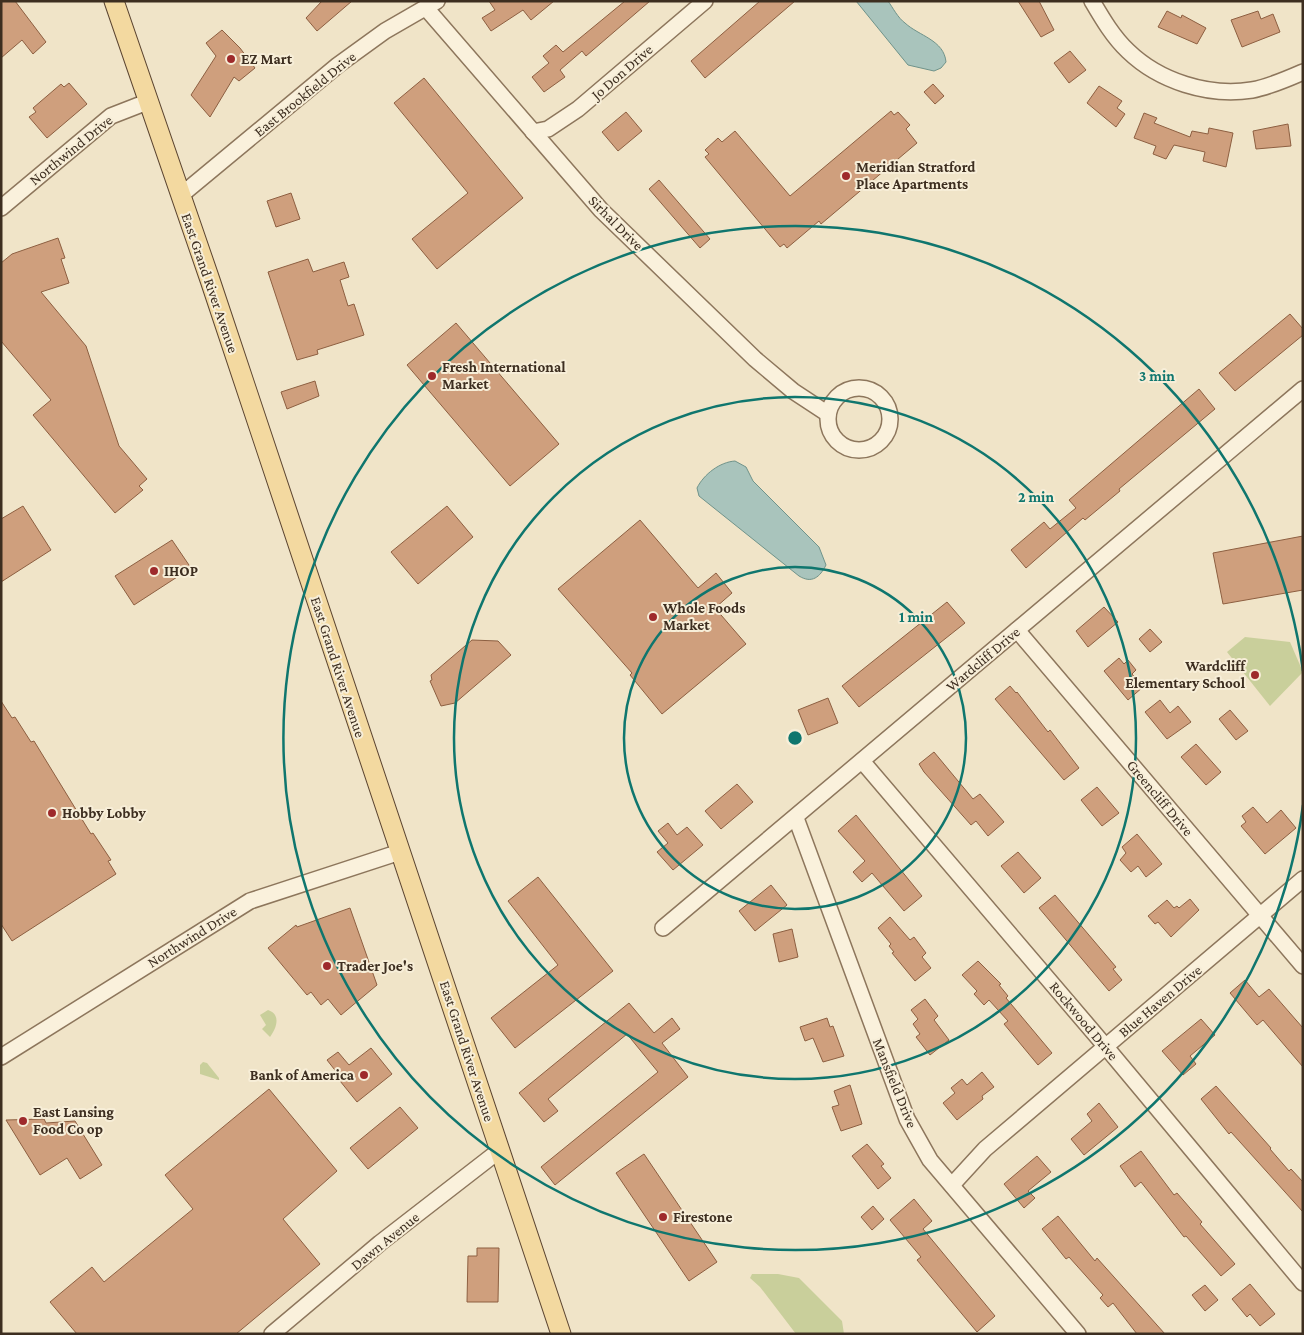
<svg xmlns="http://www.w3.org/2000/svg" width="1304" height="1335" viewBox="0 0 1304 1335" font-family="'Crimson Pro',serif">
	<rect width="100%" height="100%" fill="#f0e4c8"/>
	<g fill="#c9cf9b">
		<path d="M1245 637 1290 642 1303 672 1270 706 1227 652Z"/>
		<path d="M268 1010C281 1014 277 1028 270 1037L262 1029 266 1025 260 1015Z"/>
		<path d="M203 1062 207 1063 219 1078V1080L200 1074V1065Z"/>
		<path d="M752 1274H778L799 1278 842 1321 844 1334H796L760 1287 750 1278Z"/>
	</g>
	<g fill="#a9c4bc" stroke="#6f938a">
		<path d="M856 1H888C893 8 898 18 905 23 919 36 944 40 946 62L941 68 934 71 908 65Z"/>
		<path d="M735 461 746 467 753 481 819 547 826 565C820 577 812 584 799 576L699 496 697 488C704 474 720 462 735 461Z"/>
	</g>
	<g fill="#cf9f7d" stroke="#8d5f41">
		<path d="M1 1H15L46 42 33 54 22 40 1 58Z"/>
		<path d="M322 1H352L317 31 306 18Z"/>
		<path d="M489 1H554L531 20 523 10 491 31 482 18 495 10Z"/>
		<path d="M625 1H650L586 56 582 51 560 70 565 77 544 92 532 77 549 63 543 56 556 45 563 52Z"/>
		<path d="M760 1H795L705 78 691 61Z"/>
		<path d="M1018 1H1039L1054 30 1041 37Z"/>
		<path d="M1167 11 1181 18 1182 15 1206 28 1197 44 1158 27Z"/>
		<path d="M1258 11 1261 19 1273 14 1280 32 1242 47 1231 20Z"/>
		<path d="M222 30 240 48 255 68 239 81 234 77 210 117 191 95 216 56 206 43Z"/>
		<path d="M1070 51 1086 70 1069 83 1054 63Z"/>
		<path d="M424 78 523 198 437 269 412 239 468 193 394 103Z"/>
		<path d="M69 83 87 104 47 138 29 117 36 112 33 108 61 84 64 87Z"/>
		<path d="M933 84 944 96 935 104 924 92Z"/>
		<path d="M1099 86 1122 101 1117 108 1125 114 1116 127 1087 103Z"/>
		<path d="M891 111 894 115 898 112 910 125 906 129 917 143 821 224 819 221 787 248 784 244 780 247 705 157 709 154 705 150 718 138 722 142 735 131 790 196Z"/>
		<path d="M626 112 642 131 618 151 602 132Z"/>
		<path d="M1144 113 1157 118 1154 123 1190 137 1192 131 1208 134 1209 128 1233 133 1226 167 1203 161 1205 152 1174 145 1166 159 1153 154 1156 146 1134 138Z"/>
		<path d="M1288 124 1291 146 1256 149 1253 131Z"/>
		<path d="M659 180 710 239 700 248 649 189Z"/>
		<path d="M291 193 300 219 276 227 267 201Z"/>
		<path d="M58 238 65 258 61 259 69 283 41 292 86 346 119 446 147 479 139 486 143 490 115 513 33 415 51 400 1 341V263L12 254Z"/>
		<path d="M308 259 313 272 344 262 349 277 340 280 348 306 354 304 364 335 317 350 318 354 297 360 268 272Z"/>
		<path d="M1290 314 1303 329V335L1235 391 1219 373Z"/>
		<path d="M456 323 559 444 510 486 407 365Z"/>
		<path d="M315 381 319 396 287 409 281 392Z"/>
		<path d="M1199 389 1215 409 1119 489 1120 491 1085 520 1083 518 1026 568 1011 550 1044 522 1050 529 1076 508 1069 500Z"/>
		<path d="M23 506 51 550 1 582V519Z"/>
		<path d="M447 506 473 537 418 584 391 552Z"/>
		<path d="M640 520 698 588 716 573 732 593 715 608 746 644 662 714 630 675 632 673 558 589Z"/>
		<path d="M1303 536V590L1223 604 1213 553Z"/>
		<path d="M172 540 191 568 134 605 115 576Z"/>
		<path d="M947 602 965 623 859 707 842 686Z"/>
		<path d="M1104 607 1118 622 1088 647 1076 631Z"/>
		<path d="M1150 629 1162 642 1150 652 1139 639Z"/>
		<path d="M472 640 498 641 511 655 455 703 441 706 430 681 432 680 431 675Z"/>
		<path d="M1119 658 1124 664 1128 660 1136 670 1132 674 1143 687 1128 700 1104 671Z"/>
		<path d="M1010 686 1016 693 1017 692 1048 732 1050 730 1079 768 1064 780 995 699Z"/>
		<path d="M828 698 838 723 808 735 798 710Z"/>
		<path d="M1160 700 1170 713 1178 706 1191 722 1167 739 1145 712Z"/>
		<path d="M1 701 12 718 15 717 31 742 34 741 91 834 93 833 111 860 108 861 116 874 12 941 1 924Z"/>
		<path d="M1230 710 1248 731 1236 740 1219 719Z"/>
		<path d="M1196 744 1221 772 1206 785 1181 757Z"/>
		<path d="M934 752 973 799 980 794 1004 822 988 836 976 821 971 825 924 772 919 764Z"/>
		<path d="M737 784 753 802 721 829 705 811Z"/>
		<path d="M1097 787 1119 813 1102 826 1081 800Z"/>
		<path d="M1253 807 1267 823 1281 810 1296 828 1265 854 1241 826 1246 822 1242 816Z"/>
		<path d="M856 815 922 896 904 911 872 873 862 882 853 872 865 861 838 831Z"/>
		<path d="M668 823 677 835 687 827 703 845 673 870 657 852 668 843 658 831Z"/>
		<path d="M1137 834 1162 864 1146 877 1138 866 1131 872 1120 860 1126 853 1122 847Z"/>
		<path d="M1018 852 1041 878 1024 893 1001 866Z"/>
		<path d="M538 877 613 971 515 1048 491 1018 558 965 508 901Z"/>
		<path d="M771 885 787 905 755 931 739 911Z"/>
		<path d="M1055 895 1116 967 1113 969 1122 980 1109 991 1039 908Z"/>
		<path d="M1190 899 1199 910 1171 937 1158 922 1155 924 1148 916 1167 900 1174 908 1177 906 1179 908Z"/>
		<path d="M350 908 377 985 341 1015 328 999 321 1005 311 992 307 995 268 948 296 925 297 927Z"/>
		<path d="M890 917 910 940 914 937 926 953 922 957 931 968 915 981 892 953 894 952 889 946 891 944 878 928Z"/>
		<path d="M792 929 798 957 779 962 773 934Z"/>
		<path d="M978 961 1001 984 999 985 1008 996 1006 998 1052 1053 1038 1065 1004 1024 1008 1021 989 1000 984 1005 974 994 977 991 962 975Z"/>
		<path d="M1245 980 1259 997 1269 989 1303 1028V1067L1263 1020 1257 1025 1230 993Z"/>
		<path d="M925 999 938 1016 934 1020 949 1040 930 1055 916 1037 920 1034 913 1024 918 1019 911 1010Z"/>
		<path d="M629 1003 654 1033 672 1018 680 1029 662 1043 688 1077 555 1185 541 1167 658 1072 627 1034 548 1099 558 1111 544 1122 519 1093Z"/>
		<path d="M827 1018 830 1027 833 1026 844 1056 823 1062 813 1038 805 1041 800 1027Z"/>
		<path d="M1201 1019 1215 1035 1190 1056 1196 1064 1183 1075 1162 1051Z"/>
		<path d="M371 1048 392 1074 357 1102 336 1076 338 1074 327 1060 338 1052 349 1065Z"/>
		<path d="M982 1072 994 1087 982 1096 983 1099 957 1120 943 1103 955 1093 951 1088 962 1079 967 1085Z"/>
		<path d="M850 1085 862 1124 841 1131 832 1107 839 1105 834 1091Z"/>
		<path d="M1216 1086 1271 1148 1270 1149 1289 1171 1291 1169 1303 1182V1212L1231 1132 1229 1134 1201 1099Z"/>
		<path d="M269 1089 337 1171 283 1219 320 1264 236 1334H77L50 1302 92 1267 104 1282 193 1209 165 1175Z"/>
		<path d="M1099 1103 1118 1127 1084 1155 1071 1139 1092 1121 1087 1114Z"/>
		<path d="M400 1107 418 1128 368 1169 350 1148Z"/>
		<path d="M44 1119 46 1123 75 1121 102 1165 80 1179 67 1158 40 1175 6 1120Z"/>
		<path d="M867 1144 884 1164 881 1166 891 1178 878 1189 852 1156Z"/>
		<path d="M1141 1151 1174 1195 1177 1193 1202 1222 1200 1224 1235 1264 1221 1276 1186 1236 1184 1237 1141 1182 1135 1187 1120 1166Z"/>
		<path d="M644 1154 717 1262 689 1281 616 1173Z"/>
		<path d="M1037 1156 1051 1172 1028 1191 1035 1198 1024 1208 1004 1184Z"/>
		<path d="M914 1199 932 1221 923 1229 995 1316 977 1332 917 1260 921 1257 890 1220Z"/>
		<path d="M873 1206 884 1219 872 1230 861 1217Z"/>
		<path d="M1058 1216 1095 1261 1097 1258 1165 1334H1137L1113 1303 1108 1307 1100 1298 1103 1295 1069 1257 1066 1259 1042 1229Z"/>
		<path d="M477 1248H499L498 1302H467L468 1256H477Z"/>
		<path d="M1250 1284 1275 1314 1260 1326 1250 1314 1247 1317 1232 1299Z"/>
		<path d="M1205 1285 1218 1300 1205 1311 1192 1295Z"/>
	</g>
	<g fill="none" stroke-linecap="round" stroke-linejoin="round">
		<g stroke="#8d765c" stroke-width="18">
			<g id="minor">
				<path d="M1092 1C1102 18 1113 37 1128 51 1159 81 1208 97 1252 90 1269 87 1287 79 1303 72"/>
				<path d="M426 8 601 210 755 359 793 391 828 414"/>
				<path d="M533 132 548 129 578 109 705 1"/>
				<path d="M180 196 338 65 385 31 437 1"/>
				<path d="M1 208 111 116 147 102"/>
				<circle cx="859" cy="419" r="31"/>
				<path d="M1017 630 1303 966"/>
				<path d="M862 761 1106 1047 1303 1283"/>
				<path d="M796 818 907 1119 930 1160 1078 1334"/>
				<path d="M663 928 1303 389"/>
				<path d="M1 1057 250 901 400 852"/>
				<path d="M952 1185 985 1149 1303 879"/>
				<path d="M272 1334 380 1243 500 1150"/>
			</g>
		</g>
		<g stroke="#5b4430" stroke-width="21">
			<path id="major" d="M114 1 210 280 561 1334"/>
		</g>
		<use href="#minor" stroke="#faf1dc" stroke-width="15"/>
		<use href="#major" stroke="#f3d9a0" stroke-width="19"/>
	</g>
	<g fill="none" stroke="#0f766e" stroke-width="2.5">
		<circle cx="795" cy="738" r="171"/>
		<circle cx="795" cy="738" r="341"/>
		<path d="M1303 805A512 512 0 1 1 1303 671"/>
	</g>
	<g fill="#9e2a2b" stroke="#f7eed8" stroke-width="2">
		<circle cx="231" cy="59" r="5"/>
		<circle cx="846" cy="176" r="5"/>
		<circle cx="432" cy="376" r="5"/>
		<circle cx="154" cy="571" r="5"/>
		<circle cx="653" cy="617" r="5"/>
		<circle cx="1255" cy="675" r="5"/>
		<circle cx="52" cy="813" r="5"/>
		<circle cx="327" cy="966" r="5"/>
		<circle cx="364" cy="1075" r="5"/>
		<circle cx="23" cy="1121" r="5"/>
		<circle cx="663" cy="1217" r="5"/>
	</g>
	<g text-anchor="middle" stroke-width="4" stroke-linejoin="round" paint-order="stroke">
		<g font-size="15" font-weight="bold" fill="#3d2e20" stroke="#f7eed8" text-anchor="start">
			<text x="241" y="64">EZ Mart</text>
			<text x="856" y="172">Meridian Stratford<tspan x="856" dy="17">Place Apartments</tspan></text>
			<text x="442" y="372">Fresh International<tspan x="442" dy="17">Market</tspan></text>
			<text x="164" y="576">IHOP</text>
			<text x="663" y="613">Whole Foods<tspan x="663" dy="17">Market</tspan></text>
			<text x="1245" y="671" text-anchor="end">Wardcliff<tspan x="1245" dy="17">Elementary School</tspan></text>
			<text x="62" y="818">Hobby Lobby</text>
			<text x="337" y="971">Trader Joe's</text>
			<text x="354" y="1080" text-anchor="end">Bank of America</text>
			<text x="33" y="1117">East Lansing<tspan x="33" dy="17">Food Co op</tspan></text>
			<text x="673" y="1222">Firestone</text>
		</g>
		<g font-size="15" fill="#3d2e20" stroke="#f7eed8">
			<text transform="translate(622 72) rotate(-41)" y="5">Jo Don Drive</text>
			<text transform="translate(305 94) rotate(-39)" y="5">East Brookfield Drive</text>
			<text transform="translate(71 150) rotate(-39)" y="5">Northwind Drive</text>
			<text transform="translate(616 223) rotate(45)" y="5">Sirhal Drive</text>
			<text transform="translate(210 283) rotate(71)" y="5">East Grand River Avenue</text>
			<text transform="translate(983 659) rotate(-40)" y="5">Wardcliff Drive</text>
			<text transform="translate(338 667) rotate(72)" y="5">East Grand River Avenue</text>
			<text transform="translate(1160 798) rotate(50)" y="5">Greencliff Drive</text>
			<text transform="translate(192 937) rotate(-32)" y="5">Northwind Drive</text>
			<text transform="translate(1160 1001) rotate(-40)" y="5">Blue Haven Drive</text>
			<text transform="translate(1084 1021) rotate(50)" y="5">Rockwood Drive</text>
			<text transform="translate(467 1051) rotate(72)" y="5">East Grand River Avenue</text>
			<text transform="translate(895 1083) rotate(68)" y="5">Mansfield Drive</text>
			<text transform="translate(385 1241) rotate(-39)" y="5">Dawn Avenue</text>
		</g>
	</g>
	<circle cx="795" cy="738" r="8" fill="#0f766e" stroke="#f7eed8" stroke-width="2.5"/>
	<g font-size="15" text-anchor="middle" font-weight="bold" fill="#0f766e" stroke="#f7eed8" stroke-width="4" stroke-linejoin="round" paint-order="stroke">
		<text x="1157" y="381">3 min</text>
		<text x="1036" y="502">2 min</text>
		<text x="916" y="622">1 min</text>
	</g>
	<rect width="1304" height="1335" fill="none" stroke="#3d2e20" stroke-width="5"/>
</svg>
